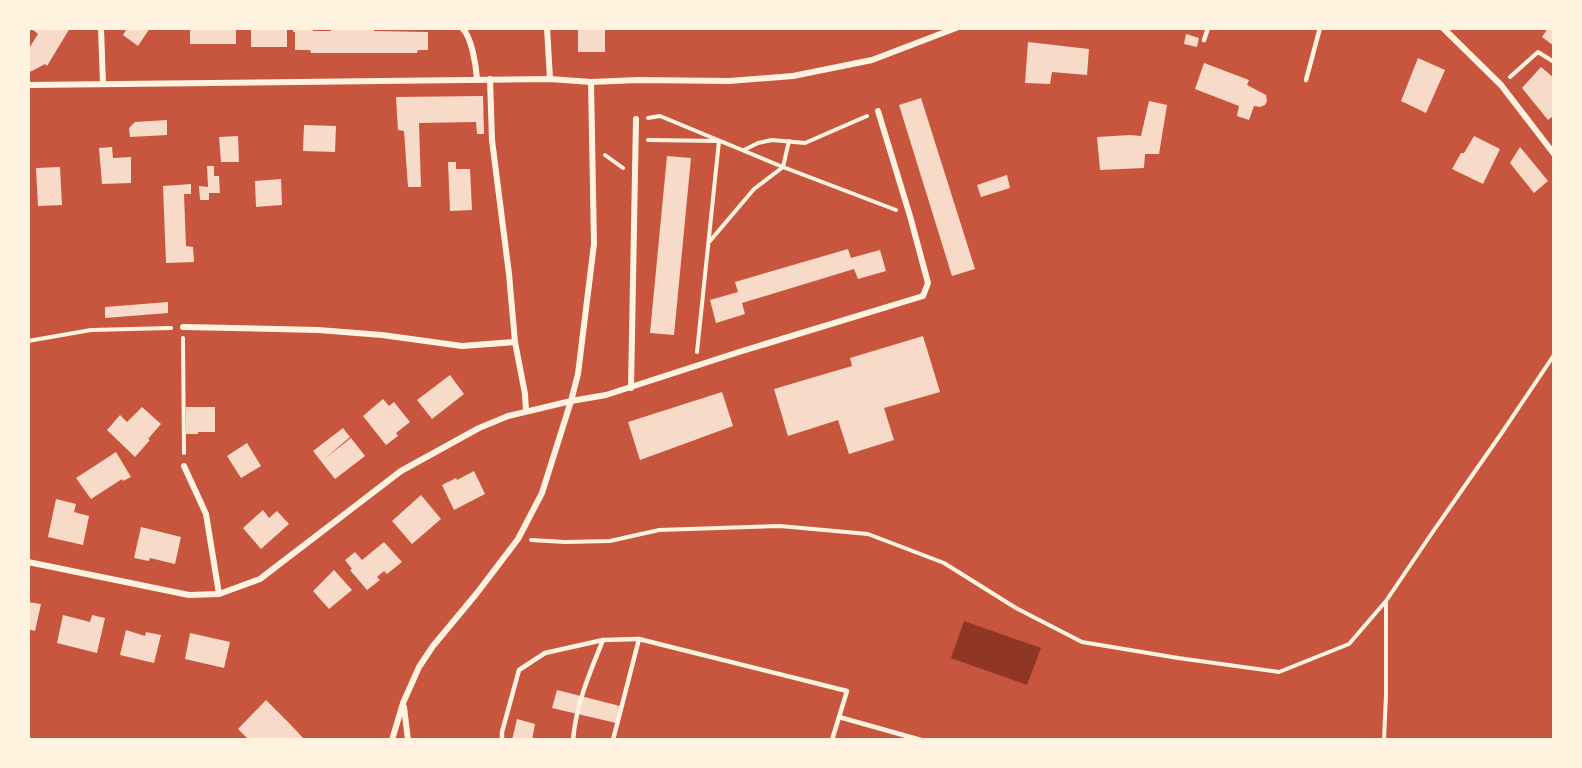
<svg xmlns="http://www.w3.org/2000/svg" width="1582" height="768" viewBox="0 0 1582 768" font-family="Barlow,sans-serif">
	<rect width="100%" height="100%" fill="#c8553d"/>
	<path fill="#8f3625" d="M964 621 1041 648 1027 685 951 658Z"/>
	<g fill="#f7dbc8">
		<path d="M34 28H70L47 66 45 64 32 71 28 72V50L38 34 33 30Z"/>
		<path d="M127 28H150L138 46 123 35Z"/>
		<rect x="190" y="28" width="46" height="16"/>
		<rect x="251" y="28" width="36" height="19"/>
		<path d="M293 28H313V31H331V28H374V31L428 32V50H418L417 53H311L310 50H295V32H293Z"/>
		<rect x="578" y="28" width="27" height="24"/>
		<path d="M1548 28H1554V46L1542 37Z"/>
		<path d="M1186 34 1199 38 1197 47 1184 44Z"/>
		<path d="M1028 42 1089 49 1087 75 1052 72 1050 84 1025 83Z"/>
		<path d="M1418 58 1445 70 1426 113 1401 101Z"/>
		<path d="M1204 63 1249 80 1247 85 1266 95 1267 101 1265 105 1260 107 1254 106 1249 120 1237 116 1239 106 1195 89Z"/>
		<path d="M1541 67 1554 78V115L1548 120 1522 88Z"/>
		<path d="M483 96 484 134H477L476 122 419 123 421 187H408L404 131 398 130 396 97Z"/>
		<path d="M921 98 975 269 952 276 899 105Z"/>
		<path d="M1149 101 1167 105 1159 154H1145L1144 168 1100 170 1097 137 1130 135 1141 136Z"/>
		<path d="M167 120V135L130 137 129 128 135 122Z"/>
		<path d="M304 125 336 126 335 152 303 151Z"/>
		<path d="M238 136 239 162H221L219 137Z"/>
		<path d="M1474 136 1500 149 1483 184 1452 169 1461 153H1464Z"/>
		<path d="M112 147 113 158 131 157V183L102 184 99 148Z"/>
		<path d="M1520 147 1548 181 1534 193 1510 163Z"/>
		<path d="M667 156 691 158 674 335 650 333Z"/>
		<path d="M448 162H456V169H470L472 210 450 211Z"/>
		<path d="M207 166H214V176H219L220 193H209V200H200L199 186 208 187Z"/>
		<path d="M60 167 62 205 38 206 36 168Z"/>
		<path d="M1007 175 1010 188 981 197 977 185Z"/>
		<path d="M281 179 282 205 256 207 255 181Z"/>
		<path d="M191 184V194H184L186 246 193 247 194 262 166 263 163 186Z"/>
		<path d="M848 249 851 258 880 250 886 271 858 279 854 269 742 303 745 314 716 323 710 300 738 292 735 282Z"/>
		<path d="M168 302V313L105 318V307Z"/>
		<path d="M923 336 940 392 884 408 894 440 849 454 838 420 788 436 774 389 852 366 850 358Z"/>
		<path d="M450 375 464 394 432 419 417 400Z"/>
		<path d="M722 392 733 426 640 460 628 422Z"/>
		<path d="M383 399 389 406 394 402 410 422 396 433 398 436 386 445 363 416Z"/>
		<path d="M142 407 161 424 148 439 150 440 135 457 107 430 120 415 127 422Z"/>
		<path d="M186 407H215V432H198V434H186Z"/>
		<path d="M343 428 350 437 323 460 351 438 365 456 335 479 313 451Z"/>
		<path d="M247 443 261 466 241 478 227 456Z"/>
		<path d="M116 452 131 477 123 481 122 479 91 499 76 478Z"/>
		<path d="M474 471 485 494 454 510 442 485 456 478 457 480Z"/>
		<path d="M421 495 441 519 412 544 392 521Z"/>
		<path d="M56 499 76 504 74 512 89 516 83 545 48 537Z"/>
		<path d="M263 510 269 518 277 511 289 524 261 549 243 528Z"/>
		<path d="M141 527 181 537 175 564 150 558 149 561 134 558Z"/>
		<path d="M384 542 402 562 387 574 384 571 377 577 380 580 367 590 350 570 352 569 345 560 355 552 362 560Z"/>
		<path d="M334 570 352 590 329 609 313 591Z"/>
		<path d="M28 602 41 604 35 631 28 629Z"/>
		<path d="M63 615 90 622 92 615 105 618 97 653 57 643Z"/>
		<path d="M126 630 145 636 146 632 161 635 154 663 120 655Z"/>
		<path d="M190 633 230 642 224 668 185 659Z"/>
		<path d="M557 690 620 706 616 723 552 708Z"/>
		<path d="M266 700 289 723 305 740H249L238 729Z"/>
		<path d="M517 719 535 724 532 740H512Z"/>
	</g>
	<g fill="none" stroke-linecap="round" stroke-linejoin="round">
		<g stroke="#fff3e0" stroke-width="4">
			<path d="M1510 77 1538 52 1554 62"/>
			<path d="M648 118 660 116 783 167 896 210"/>
			<path d="M648 140 719 141 697 352"/>
			<path d="M744 150 758 143 772 140 805 143 867 116"/>
			<path d="M605 155 623 168"/>
			<path d="M710 241 754 189 783 167 789 141"/>
			<path d="M183 338 184 453"/>
			<path d="M28 341 91 330 171 328"/>
			<path d="M531 540 565 542 610 541 659 530 780 526 868 534 944 563 1016 608 1082 642 1178 658 1279 672 1349 644 1386 601 1432 533 1501 434 1554 355"/>
			<path d="M1384 740 1386 695V602"/>
		</g>
		<g stroke="#fff3e0" stroke-width="4.5">
			<path d="M1204 40 1208 28"/>
			<path d="M1306 80 1320 28"/>
			<path d="M839 717 921 740"/>
			<path d="M502 740V732L519 670 545 653 603 640 639 639"/>
			<path d="M573 740C576 704 590 672 603 640"/>
			<path d="M613 740 639 639 847 691 832 740"/>
		</g>
		<g stroke="#fff3e0" stroke-width="6">
			<path d="M101 28 103 84"/>
			<path d="M462 28C472 37 476 66 477 79"/>
			<path d="M547 28 550 79"/>
			<path d="M1443 28 1501 85 1554 154"/>
			<path d="M490 79 492 140 509 274 515 342 525 394 526 411"/>
			<path d="M28 85 550 79 591 82 638 80 729 81 793 76 872 60 956 28"/>
			<path d="M183 327 318 330 382 335 462 346 515 342"/>
			<path d="M631 388 636 119"/>
			<path d="M184 466 206 514 219 594"/>
			<path d="M28 562 189 595 219 594 260 579 401 471 479 428 508 416 571 401 606 395 739 352 923 296 928 283 910 216 878 111"/>
			<path d="M404 707 408 740"/>
			<path d="M392 740 403 703 419 667 433 646 477 593 518 539 542 493 571 401 578 374 594 244 591 82"/>
		</g>
	</g>
	<rect width="1582" height="768" fill="none" stroke="#fff3e0" stroke-width="60"/>
</svg>
